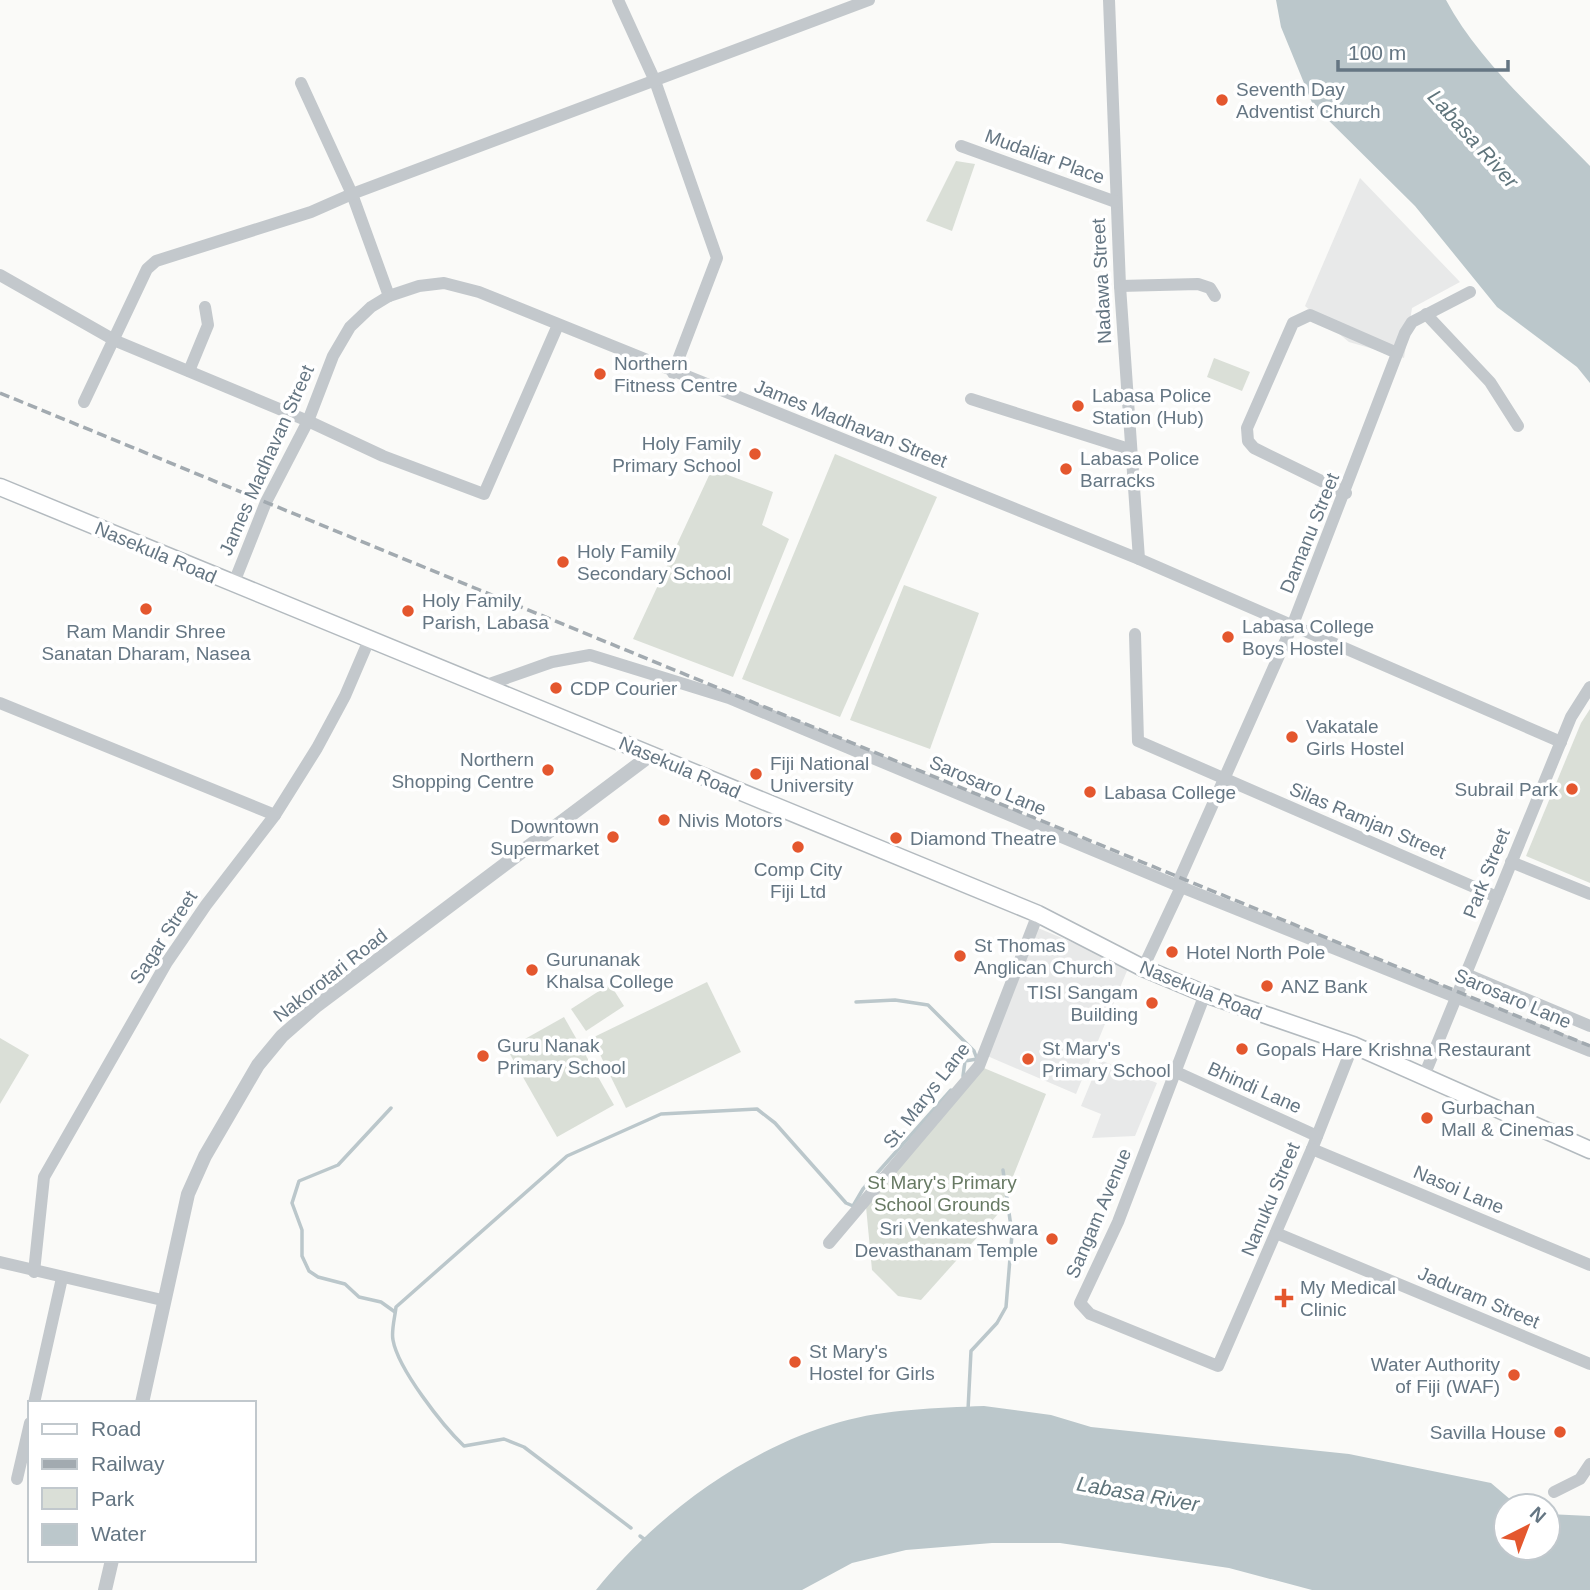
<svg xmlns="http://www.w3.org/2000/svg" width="1590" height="1590" viewBox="0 0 1590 1590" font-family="Helvetica,sans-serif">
	<rect width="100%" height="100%" fill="#fafaf8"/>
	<g fill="#e8e9e9">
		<path d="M1360 178 1460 282 1412 308 1404 358 1349 342 1305 306Z"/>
		<path d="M1038 928 1129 966 1076 1094 985 1055Z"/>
		<path d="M1100 1060 1157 1083 1135 1136 1092 1138 1101 1114 1081 1106Z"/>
	</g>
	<g fill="#dadfd7">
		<path d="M956 161 975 164 952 231 926 221Z"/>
		<path d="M1214 358 1250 372 1242 391 1207 377Z"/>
		<path d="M835 454 937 497 840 717 742 679Z"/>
		<path d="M712 469 773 492 762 525 789 539 733 677 633 639Z"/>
		<path d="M904 585 979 613 930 749 850 720Z"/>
		<path d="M1590 709V883L1526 856 1581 723Z"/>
		<path d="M707 982 741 1052 626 1108 592 1038Z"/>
		<path d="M610 984 624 1006 586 1031 571 1009Z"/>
		<path d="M564 1017 614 1105 557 1137 507 1049Z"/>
		<path d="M0 1038 29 1055 0 1104Z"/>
		<path d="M979 1066 1046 1094 998 1214 921 1300 898 1296 872 1270 865 1196Z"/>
	</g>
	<g fill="#bbc7cb">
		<path d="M1276 0H1446C1478 61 1542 116 1590 166V383L1577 367 1497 307 1415 206 1313 105 1281 27Z"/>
		<path d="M984 1406 1051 1415 1091 1427 1349 1454 1491 1483 1518 1506H1506V1548H1548V1514L1590 1516V1590H1312L1229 1568 1060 1543H992L906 1550 852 1563 802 1590H596C657 1514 745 1449 840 1422 886 1409 936 1408 984 1406Z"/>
	</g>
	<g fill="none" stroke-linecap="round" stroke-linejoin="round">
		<g stroke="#bbc7cb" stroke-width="3.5">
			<path d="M856 1002 895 1000 928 1005 974 1051 977 1059 965 1061 963 1076"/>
			<path d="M391 1108 338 1165 299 1181 292 1203 302 1230V1256L309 1271 318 1277 345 1284 359 1297 381 1302 395 1312"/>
			<path d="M968 1410 971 1351 997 1323 1006 1307 1012 1234 1003 1170"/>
			<path d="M631 1528 524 1447 504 1439 464 1446C443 1426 398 1369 393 1340 391 1331 395 1317 396 1307L567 1156 661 1114 757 1109 775 1123 846 1203 853 1206 863 1189 951 1090"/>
			<path d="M640 1536 644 1539"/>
		</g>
		<g stroke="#b3babf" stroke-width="19">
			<path id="secondary" d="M0 487 1038 914 1143 968 1205 994 1353 1045 1590 1150"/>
		</g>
		<g stroke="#c3c8cc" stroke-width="12">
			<path d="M618 0 655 81 717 258 673 373"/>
			<path d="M1109 0 1120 286 1139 559"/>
			<path d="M301 83 352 194 389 296"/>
			<path d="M961 146 1116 202"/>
			<path d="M0 275 116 341 308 421 383 456 484 494 558 325"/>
			<path d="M1120 286 1198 284 1210 288 1215 296"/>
			<path d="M1426 314 1490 382 1518 426"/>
			<path d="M189 371 208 325 205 307"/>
			<path d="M971 399 1129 449"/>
			<path d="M84 402 147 269 156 261 311 212 352 194 869 0"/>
			<path d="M1346 493 1254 448 1248 441 1247 428 1293 323 1310 315 1397 353"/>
			<path d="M233 585 266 502 308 421 333 356 350 327 371 307 389 296 419 286 444 283 479 292 1139 559 1561 742"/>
			<path d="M1135 634 1138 741 1497 897"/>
			<path d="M481 687 552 662 590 655 729 698 1181 887 1590 1051"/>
			<path d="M0 703 275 815"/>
			<path d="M1511 862 1590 894"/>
			<path d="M1143 968 1181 887 1180 878 1293 624 1405 333 1412 322 1470 292"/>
			<path d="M1466 974 1590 1026"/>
			<path d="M1205 994 1118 1222 1080 1303 1090 1314 1218 1366 1312 1149 1353 1045"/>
			<path d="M1176 1072 1317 1136"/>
			<path d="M1424 1076 1571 717 1590 687"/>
			<path d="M1312 1149 1590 1265"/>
			<path d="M1276 1233 1590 1364"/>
			<path d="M829 1243 979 1066 1038 914"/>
			<path d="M0 1262 162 1300"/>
			<path d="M34 1272 44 1177 167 962 206 905 275 815 317 748 345 696 369 640"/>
			<path d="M34 1403 62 1278"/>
			<path d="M17 1479 30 1423"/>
			<path d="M1554 1492 1580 1479 1590 1464"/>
		</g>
		<g stroke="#c3c8cc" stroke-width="14">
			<path d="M142 1403 188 1194 205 1156 258 1065 282 1036 315 1007 652 754"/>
			<path d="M105 1590 112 1560"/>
		</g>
		<use href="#secondary" stroke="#fff" stroke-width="16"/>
		<path stroke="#a2aab0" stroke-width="3.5" stroke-dasharray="10 5" stroke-linecap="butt" d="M0 393 1590 1046"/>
	</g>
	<g fill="#e4572e" stroke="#fff" stroke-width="2.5">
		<circle cx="1222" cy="100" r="7"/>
		<circle cx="600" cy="374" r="7"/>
		<circle cx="1078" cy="406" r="7"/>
		<circle cx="755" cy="454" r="7"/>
		<circle cx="1066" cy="469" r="7"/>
		<circle cx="563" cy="562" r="7"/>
		<circle cx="146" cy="609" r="7"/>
		<circle cx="408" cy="611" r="7"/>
		<circle cx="1228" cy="637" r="7"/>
		<circle cx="556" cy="688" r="7"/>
		<circle cx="1292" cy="737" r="7"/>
		<circle cx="548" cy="770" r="7"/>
		<circle cx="756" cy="774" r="7"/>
		<circle cx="1572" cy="789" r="7"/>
		<circle cx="1090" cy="792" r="7"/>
		<circle cx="664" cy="820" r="7"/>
		<circle cx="613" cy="837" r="7"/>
		<circle cx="896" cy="838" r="7"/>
		<circle cx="798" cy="847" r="7"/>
		<circle cx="1172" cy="952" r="7"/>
		<circle cx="960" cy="956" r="7"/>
		<circle cx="532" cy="970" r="7"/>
		<circle cx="1267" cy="986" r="7"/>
		<circle cx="1152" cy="1003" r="7"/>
		<circle cx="1242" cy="1049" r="7"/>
		<circle cx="483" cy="1056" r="7"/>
		<circle cx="1028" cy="1059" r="7"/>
		<circle cx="1427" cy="1118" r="7"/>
		<circle cx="1052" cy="1239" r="7"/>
		<path d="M1280.5 1287.5h7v7h7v7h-7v7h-7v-7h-7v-7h7z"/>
		<circle cx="795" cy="1362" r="7"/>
		<circle cx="1514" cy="1375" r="7"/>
		<circle cx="1560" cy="1432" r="7"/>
	</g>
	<g text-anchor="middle" stroke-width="7" stroke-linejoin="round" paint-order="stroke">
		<g font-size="19" fill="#657683" stroke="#fff" text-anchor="start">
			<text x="1236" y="96">Seventh Day<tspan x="1236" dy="22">Adventist Church</tspan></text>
			<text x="614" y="370">Northern<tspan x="614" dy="22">Fitness Centre</tspan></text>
			<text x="1092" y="402">Labasa Police<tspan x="1092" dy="22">Station (Hub)</tspan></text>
			<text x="741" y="450" text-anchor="end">Holy Family<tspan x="741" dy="22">Primary School</tspan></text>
			<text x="1080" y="465">Labasa Police<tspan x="1080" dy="22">Barracks</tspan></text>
			<text x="577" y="558">Holy Family<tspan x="577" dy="22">Secondary School</tspan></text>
			<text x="422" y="607">Holy Family<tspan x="422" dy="22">Parish, Labasa</tspan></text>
			<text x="1242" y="633">Labasa College<tspan x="1242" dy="22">Boys Hostel</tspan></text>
			<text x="146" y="638" text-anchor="middle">Ram Mandir Shree<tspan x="146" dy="22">Sanatan Dharam, Nasea</tspan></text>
			<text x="570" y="695">CDP Courier</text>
			<text x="1306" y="733">Vakatale<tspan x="1306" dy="22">Girls Hostel</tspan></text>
			<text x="534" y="766" text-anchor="end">Northern<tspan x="534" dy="22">Shopping Centre</tspan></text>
			<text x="770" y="770">Fiji National<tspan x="770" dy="22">University</tspan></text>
			<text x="1558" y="796" text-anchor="end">Subrail Park</text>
			<text x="1104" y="799">Labasa College</text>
			<text x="678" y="827">Nivis Motors</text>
			<text x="599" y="833" text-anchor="end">Downtown<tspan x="599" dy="22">Supermarket</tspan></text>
			<text x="910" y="845">Diamond Theatre</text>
			<text x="798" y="876" text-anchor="middle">Comp City<tspan x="798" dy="22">Fiji Ltd</tspan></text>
			<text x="974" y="952">St Thomas<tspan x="974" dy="22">Anglican Church</tspan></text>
			<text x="1186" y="959">Hotel North Pole</text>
			<text x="546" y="966">Gurunanak<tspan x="546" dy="22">Khalsa College</tspan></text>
			<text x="1281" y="993">ANZ Bank</text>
			<text x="1138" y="999" text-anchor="end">TISI Sangam<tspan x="1138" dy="22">Building</tspan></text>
			<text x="497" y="1052">Guru Nanak<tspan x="497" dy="22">Primary School</tspan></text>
			<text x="1042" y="1055">St Mary's<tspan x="1042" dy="22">Primary School</tspan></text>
			<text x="1256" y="1056">Gopals Hare Krishna Restaurant</text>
			<text x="1441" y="1114">Gurbachan<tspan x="1441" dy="22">Mall &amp; Cinemas</tspan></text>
			<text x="1038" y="1235" text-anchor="end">Sri Venkateshwara<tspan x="1038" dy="22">Devasthanam Temple</tspan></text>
			<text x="1300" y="1294">My Medical<tspan x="1300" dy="22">Clinic</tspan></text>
			<text x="809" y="1358">St Mary's<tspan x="809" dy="22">Hostel for Girls</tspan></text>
			<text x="1500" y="1371" text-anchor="end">Water Authority<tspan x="1500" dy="22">of Fiji (WAF)</tspan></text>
			<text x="1546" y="1439" text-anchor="end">Savilla House</text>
		</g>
		<g font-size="19" fill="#657683" stroke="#fff">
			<text transform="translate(1045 156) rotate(20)" y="7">Mudaliar Place</text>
			<text transform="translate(1101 281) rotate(-93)" y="7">Nadawa Street</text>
			<text transform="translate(851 423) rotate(22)" y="7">James Madhavan Street</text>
			<text transform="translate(266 460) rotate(-66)" y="7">James Madhavan Street</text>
			<text transform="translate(1309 533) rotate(-68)" y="7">Damanu Street</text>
			<text transform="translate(156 552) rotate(23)" y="7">Nasekula Road</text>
			<text transform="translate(680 767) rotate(23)" y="7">Nasekula Road</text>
			<text transform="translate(988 785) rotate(23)" y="7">Sarosaro Lane</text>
			<text transform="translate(1368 820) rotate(23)" y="7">Silas Ramjan Street</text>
			<text transform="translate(1486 873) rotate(-68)" y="7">Park Street</text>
			<text transform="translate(163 937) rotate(-57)" y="7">Sagar Street</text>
			<text transform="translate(330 975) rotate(-38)" y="7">Nakorotari Road</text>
			<text transform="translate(1201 990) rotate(22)" y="7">Nasekula Road</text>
			<text transform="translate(1513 998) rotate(23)" y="7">Sarosaro Lane</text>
			<text transform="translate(1255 1087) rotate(24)" y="7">Bhindi Lane</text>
			<text transform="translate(926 1095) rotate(-52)" y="7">St. Marys Lane</text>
			<text transform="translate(1459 1189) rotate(23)" y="7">Nasoi Lane</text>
			<text transform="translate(1270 1199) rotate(-67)" y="7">Nanuku Street</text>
			<text transform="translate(1098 1213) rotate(-67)" y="7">Sangam Avenue</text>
			<text transform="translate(1479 1297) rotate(23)" y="7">Jaduram Street</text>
		</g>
		<g font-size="19" fill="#687a64" stroke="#fff">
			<text x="942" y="1189">St Mary's Primary<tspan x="942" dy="22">School Grounds</tspan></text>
		</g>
		<g font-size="21" font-style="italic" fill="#60757c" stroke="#fff">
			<text transform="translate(1473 139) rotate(48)" y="7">Labasa River</text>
			<text transform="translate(1138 1494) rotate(10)" y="7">Labasa River</text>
		</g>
	</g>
	<rect x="28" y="1401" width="228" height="161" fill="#ffffff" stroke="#c1c8cd" stroke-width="2"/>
	<rect x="42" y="1424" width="35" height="10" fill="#ffffff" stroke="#c1c8cd" stroke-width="2"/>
	<text x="91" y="1436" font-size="21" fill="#657683">Road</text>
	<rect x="42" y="1459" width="35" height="10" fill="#a2aab0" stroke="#c1c8cd" stroke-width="2"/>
	<text x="91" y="1471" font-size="21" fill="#657683">Railway</text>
	<rect x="42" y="1488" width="35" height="21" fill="#dadfd7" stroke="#c1c8cd" stroke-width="2"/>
	<text x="91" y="1506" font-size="21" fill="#657683">Park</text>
	<rect x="42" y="1524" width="35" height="21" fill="#bbc7cb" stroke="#c1c8cd" stroke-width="2"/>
	<text x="91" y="1541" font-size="21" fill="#657683">Water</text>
	<g transform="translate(1527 1527) rotate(42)"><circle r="33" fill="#ffffff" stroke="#c1c8cd" stroke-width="2"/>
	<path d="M0-5L12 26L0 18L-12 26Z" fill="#e4572e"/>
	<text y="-10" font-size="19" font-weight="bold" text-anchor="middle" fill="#657683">N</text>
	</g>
	<path d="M1338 60v10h170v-10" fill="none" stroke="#657683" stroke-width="3.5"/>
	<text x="1348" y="60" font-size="21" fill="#657683" stroke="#ffffff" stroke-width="5" paint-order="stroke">100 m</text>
</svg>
